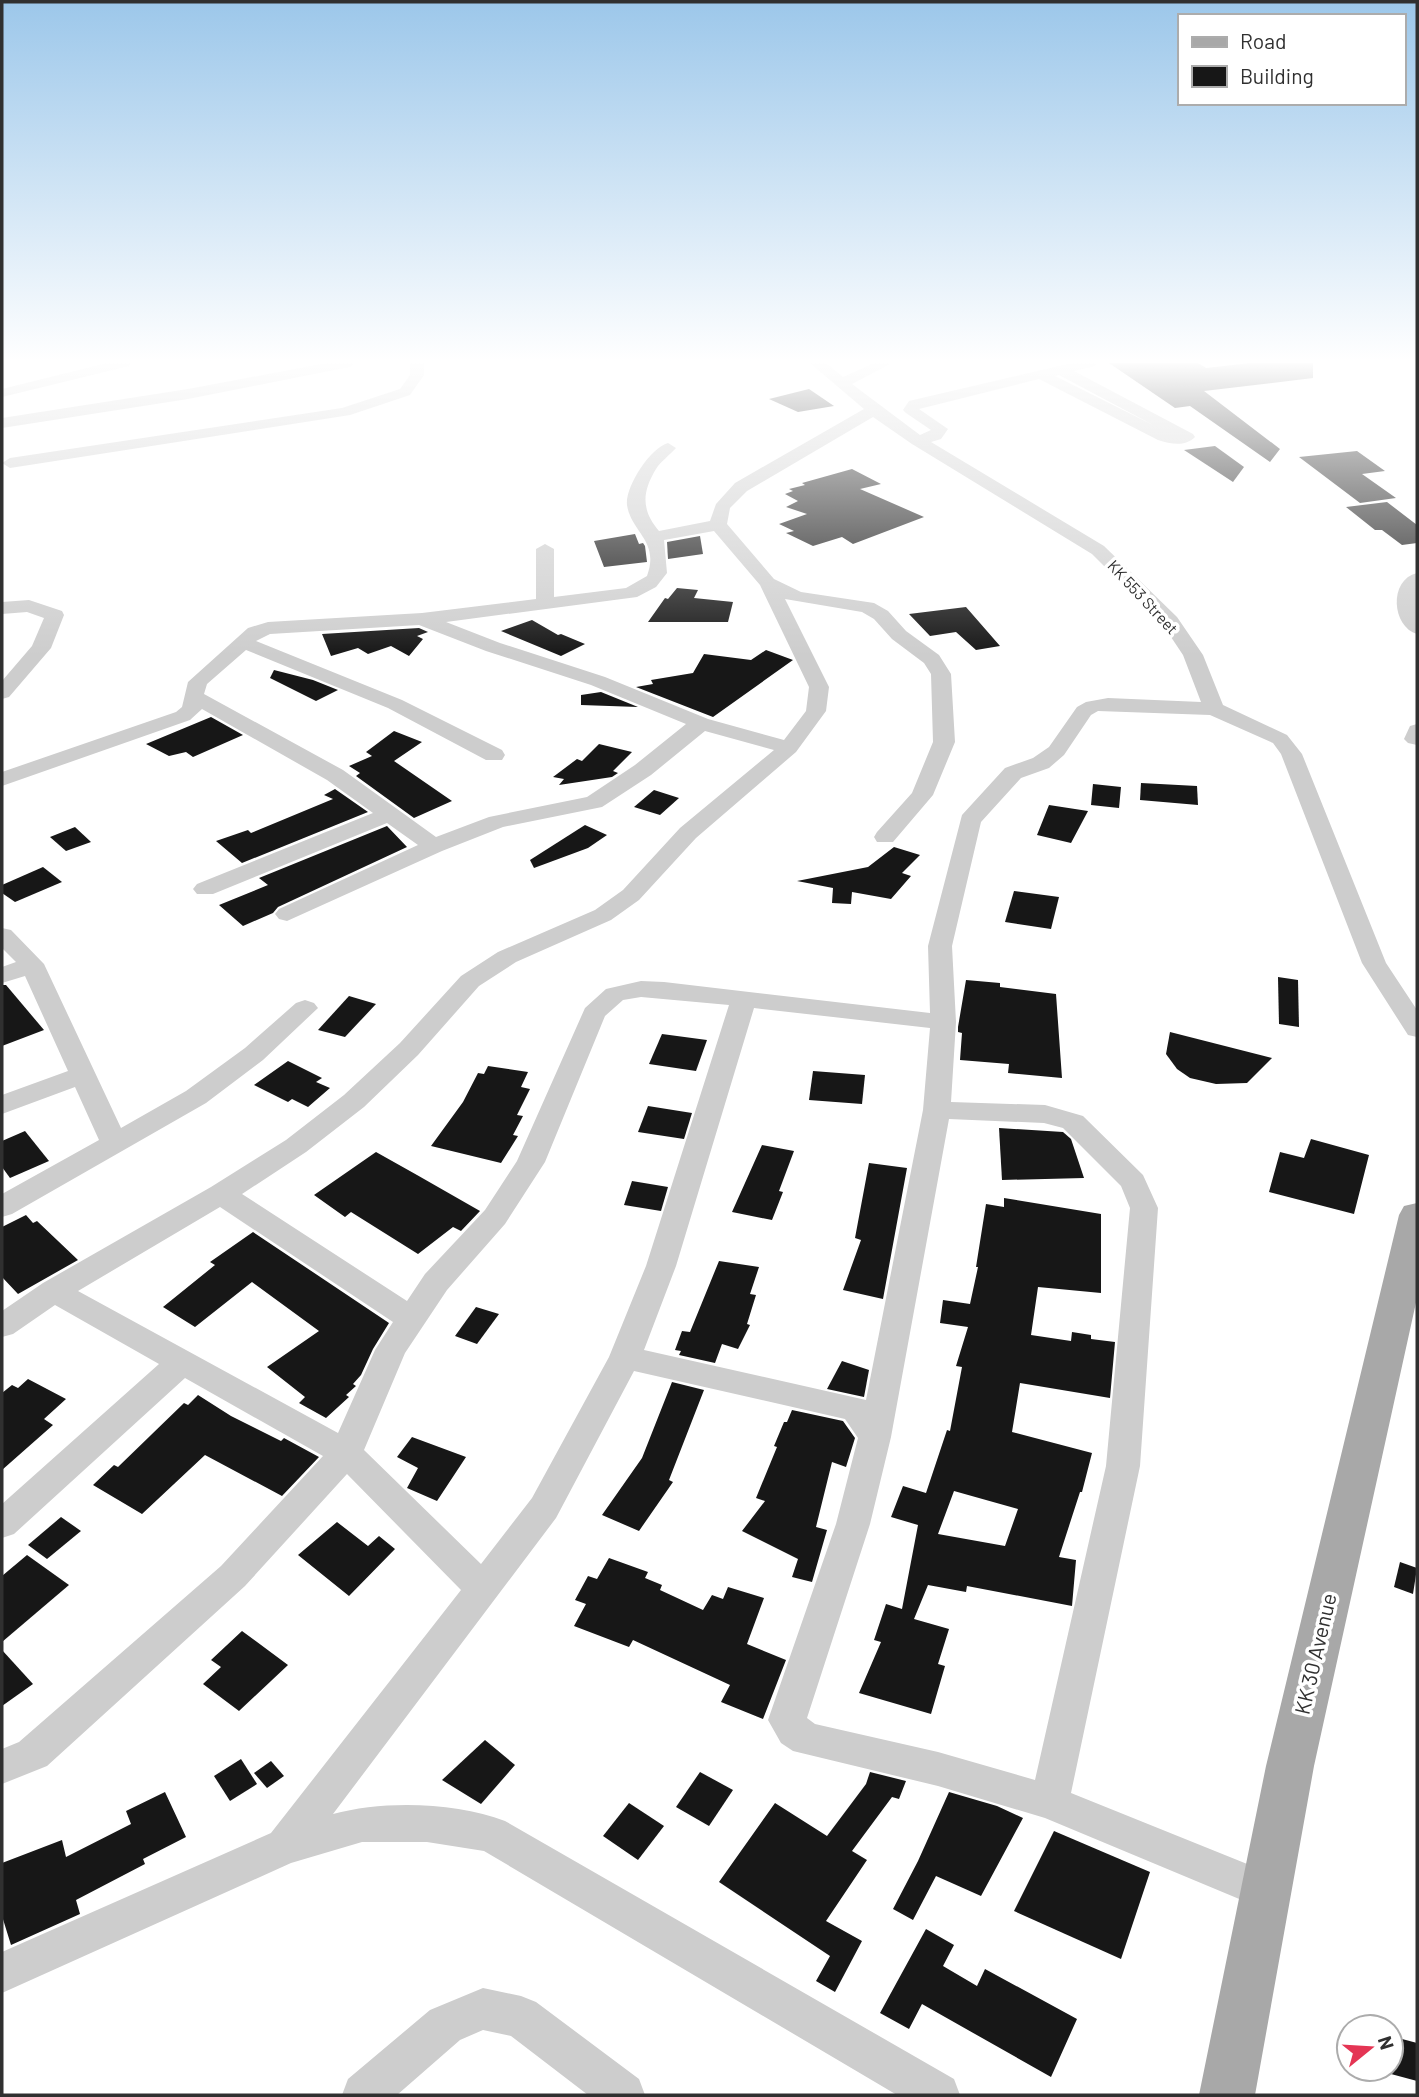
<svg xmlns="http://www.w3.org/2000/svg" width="1419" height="2097" viewBox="0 0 1419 2097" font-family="Barlow,sans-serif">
	<rect width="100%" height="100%" fill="#fff"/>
	<g fill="#171717" fill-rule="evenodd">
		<path d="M1109 363H1198L1206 368 1250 363H1313V378L1204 391 1280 449 1270 462 1190 406 1175 408Z"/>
		<path d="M809 389 834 406 798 412 769 399Z"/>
		<path d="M1215 446 1244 467 1233 482 1184 450Z"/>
		<path d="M1357 451 1385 471 1362 474 1396 498 1360 503 1299 457Z"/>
		<path d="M852 469 881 484 860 489 924 517 853 544 842 537 813 546 786 533 794 531 779 524 807 514 786 507 798 501 785 494 793 491 789 489 805 485 802 483Z"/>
		<path d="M1387 502 1417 525V543L1402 545 1382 530H1375L1346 507Z"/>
		<path d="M635 534 639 544 643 543 645 546 647 562 604 567 594 541Z"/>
		<path d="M700 536 703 554 668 559 667 542Z"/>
		<path d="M677 588 698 590 694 598 733 602 728 622H648L665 598 668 599Z"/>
		<path d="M966 607 1000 646 976 650 956 632 930 636 909 614Z"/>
		<path d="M532 620 558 635 561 634 585 644 561 656 501 631Z"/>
		<path d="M419 628 428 632 417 636 423 639 409 656 391 646 368 654 358 648 331 656 322 634Z"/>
		<path d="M766 650 793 660 713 717 636 687 653 684 651 680 693 673 704 654 751 660Z"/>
		<path d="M274 670 313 680 338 690 316 701 270 678Z"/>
		<path d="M601 692 638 707 581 705V695Z"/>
		<path d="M211 717 243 735 193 757 186 752 169 756 146 744Z"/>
		<path d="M394 731 422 742 394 761 452 801 414 818 356 776 360 773 349 766 372 756 366 752Z"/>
		<path d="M599 744 632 752 613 771 618 773 612 777 559 785 564 779 553 777 577 759 582 761Z"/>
		<path d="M1141 783 1197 786 1198 805 1140 800Z"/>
		<path d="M1093 784 1121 787 1119 808 1091 805Z"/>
		<path d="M335 789 368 812 242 863 216 841 248 830 251 833 333 799 324 795Z"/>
		<path d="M654 790 679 798 660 815 634 807Z"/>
		<path d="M1049 805 1088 811 1071 843 1037 835Z"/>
		<path d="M585 825 607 835 588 848 534 868 530 860Z"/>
		<path d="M387 826 407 847 278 907 273 913 243 926 219 905 268 885 259 878Z"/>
		<path d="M75 827 91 842 66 851 50 837Z"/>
		<path d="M894 847 920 855 902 873 911 876 891 899 852 892 851 904 832 903 833 888 797 881 868 867Z"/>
		<path d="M43 867 62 882 15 902 2 893V885Z"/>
		<path d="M1014 891 1059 897 1051 929 1005 922Z"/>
		<path d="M1278 977 1298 980 1299 1027 1279 1024Z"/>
		<path d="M966 980 1000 983V987L1056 994 1062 1078 1008 1073 1009 1064 960 1060 962 1033 958 1032V1027Z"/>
		<path d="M2 985H6L44 1030 2 1046Z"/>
		<path d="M349 996 376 1004 345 1037 318 1030Z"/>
		<path d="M1170 1032 1272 1058 1247 1083 1216 1084 1190 1078 1177 1069 1166 1054Z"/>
		<path d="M662 1034 707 1040 696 1071 649 1064Z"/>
		<path d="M288 1061 322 1078 316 1082 330 1088 308 1107 292 1099 288 1102 254 1085Z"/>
		<path d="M488 1066 528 1072 521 1087 530 1089 517 1115 523 1116 513 1135 518 1136 501 1163 431 1146 463 1102 478 1073 484 1074Z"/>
		<path d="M813 1071 865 1075 862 1104 809 1100Z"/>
		<path d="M648 1106 692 1113 684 1139 638 1132Z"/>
		<path d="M999 1128 1063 1132 1071 1139 1084 1178 1002 1180Z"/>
		<path d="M25 1131 49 1161 10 1178 2 1167V1141Z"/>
		<path d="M1311 1139 1369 1155 1354 1214 1269 1192 1280 1152 1304 1158Z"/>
		<path d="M762 1145 794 1151 779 1191 783 1192 772 1220 732 1212Z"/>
		<path d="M376 1152 417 1175 480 1211 461 1231 453 1227 418 1254 351 1212 345 1217 314 1195Z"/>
		<path d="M869 1163 907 1168 883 1299 843 1290 861 1240 855 1238Z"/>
		<path d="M632 1181 668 1187 661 1211 624 1205Z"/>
		<path d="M1004 1198 1101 1214V1293L1038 1287 1031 1335 1071 1341 1072 1332 1091 1335V1339L1115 1342 1110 1398 1020 1383 1012 1432 1092 1453 1082 1492H1080L1059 1557 1076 1560 1072 1606 967 1586 966 1592 928 1585 914 1619 949 1629 938 1664 945 1666 931 1714 859 1693 881 1642 874 1640 886 1604 902 1609 918 1525 891 1517 903 1486 926 1493 947 1430 950 1431 962 1367 956 1366 968 1327 940 1323 943 1300 970 1304 978 1267H976L986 1204 1004 1207ZM954 1491 1018 1509 1005 1546 938 1534Z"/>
		<path d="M26 1215 33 1223 37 1221 78 1260 18 1294 2 1277V1227Z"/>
		<path d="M253 1232 389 1323 373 1349 361 1375 353 1384 356 1386 346 1395 349 1397 326 1418 299 1403 305 1397 267 1367 319 1331 252 1282 195 1327 163 1307 215 1265 210 1262Z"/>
		<path d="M719 1261 759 1267 750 1294 756 1295 747 1324 750 1325 738 1349 722 1344 715 1363 679 1355 681 1351 675 1350 682 1331 690 1332Z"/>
		<path d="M476 1307 499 1314 477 1344 455 1336Z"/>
		<path d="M842 1361 869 1370 864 1397 827 1389Z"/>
		<path d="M28 1379 66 1399 44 1419 53 1425 2 1470V1393L12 1385 18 1388Z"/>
		<path d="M672 1382 704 1390 669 1480 673 1482 639 1531 602 1515 642 1458Z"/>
		<path d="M198 1395 231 1416 281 1441 284 1438 319 1457 282 1496 205 1455 142 1514 93 1485 114 1465 118 1467 184 1403 188 1405Z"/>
		<path d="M792 1410 843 1421 855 1438 846 1467 832 1462 816 1527 827 1530 812 1582 792 1577 798 1559 742 1531 765 1501 756 1498 777 1447 774 1446 784 1422H787Z"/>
		<path d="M412 1437 466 1457 437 1501 407 1488 418 1468 397 1457Z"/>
		<path d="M61 1517 81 1531 47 1559 28 1545Z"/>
		<path d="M337 1522 368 1546 379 1536 395 1549 349 1596 298 1555Z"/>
		<path d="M27 1555 69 1585 2 1642V1576Z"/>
		<path d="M609 1558 648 1572 645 1578 662 1585 660 1590 703 1610 712 1595 723 1599 728 1587 764 1598 747 1644 786 1660 763 1719 721 1702 730 1685 633 1640 629 1647 574 1626 586 1604 575 1600 588 1576 597 1579Z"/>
		<path d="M1400 1562 1417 1568 1413 1594 1394 1587Z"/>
		<path d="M242 1631 288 1665 239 1711 203 1684 221 1667 211 1660Z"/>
		<path d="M2 1650 33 1684 2 1706Z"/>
		<path d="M485 1740 515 1765 481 1804 442 1780Z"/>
		<path d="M241 1759 257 1784 230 1801 214 1776Z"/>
		<path d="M271 1761 284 1776 267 1788 254 1773Z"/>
		<path d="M700 1772 733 1790 709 1826 676 1807Z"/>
		<path d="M870 1772 906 1781 899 1799 892 1797 852 1851 867 1860 826 1921 862 1941 835 1992 816 1981 830 1956 719 1882 775 1803 827 1836 866 1784Z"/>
		<path d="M165 1792 186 1837 143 1859 145 1864 76 1900 80 1914 11 1945 2 1916V1863L62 1840 66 1857 131 1824 126 1811Z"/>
		<path d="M949 1792 997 1806 1023 1818 981 1896 936 1876 913 1920 893 1909 918 1861Z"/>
		<path d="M629 1803 664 1826 638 1860 603 1836Z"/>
		<path d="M1054 1831 1150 1872 1121 1959 1014 1911Z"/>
		<path d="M926 1929 954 1945 943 1966 977 1986 985 1969 1077 2019 1051 2077 922 2004 909 2029 880 2013Z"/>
		<path d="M1391 2036 1417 2043V2081L1391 2074Z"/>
	</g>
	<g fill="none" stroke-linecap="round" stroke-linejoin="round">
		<g fill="#cdcdcd" fill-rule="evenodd">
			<path d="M107 363H131L129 366 2 397V389Z"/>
			<path d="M327 363H356L349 367 188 399 2 428V418L188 389Z"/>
			<path d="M410 363H424V375L410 395 350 415 10 468 2 463 10 458 342 408 400 389 410 375Z"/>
			<path d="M810 363H826L843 377 874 363H892L852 384 920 435 931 430 906 413 903 410 909 401 1072 363H1097L1095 366 1074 371 1193 434 1195 437C1185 447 1171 444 1158 440L1039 379 919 409 948 429 941 439 931 442 1104 546 1177 617 1203 655 1223 705 1287 735 1302 754 1386 963 1417 1010V1037L1408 1035 1362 963 1281 754 1273 743 1210 715 1098 711 1091 715 1064 755 1049 768 1021 778 981 822 952 946 956 1022 951 1102 1045 1105 1083 1116 1143 1175 1158 1208 1140 1466 1071 1793 1282 1878 1288 1892 1282 1906 1268 1911 1045 1818 938 1786 793 1751 781 1743 768 1720 836 1524 858 1438 845 1419 634 1371 556 1518 333 1814C383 1800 456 1802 505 1821L954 2079 960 2095H897L484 1851 427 1842H362L291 1863 2 1993V1952L271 1833 461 1590 347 1474 245 1586 47 1766 2 1784V1749L19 1742 221 1566 323 1456 185 1378 14 1534 2 1538V1504L159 1364 55 1305 13 1334 2 1337V1311L43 1283 211 1187 286 1140 344 1095 400 1043 461 976 498 952 595 910 623 890 680 828 774 750 705 731 651 775 602 807 503 827 442 851 287 921 279 919 275 914 279 909 418 845 387 823 213 894H197L193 889 197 884 373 813 327 780 202 709 190 720 2 786V772L176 712 182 707 188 682 248 628 268 622 422 613 536 599V549L545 544 554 549V597L626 588 647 576C660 541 631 532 627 505 625 487 650 448 668 443L676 448C670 455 661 461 656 469 642 492 641 510 659 531L710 521 716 504 735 483 864 409ZM1059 375 1155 426 1055 376ZM873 417 912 444 1092 554 1163 625 1183 655 1201 702 1108 698 1086 702 1077 707 1049 747 1033 758 1005 768 962 815 928 946 930 1013 664 982 641 981 606 989 585 1008 517 1161 485 1210 425 1274 407 1301 242 1194 306 1152 364 1107 418 1055 479 986 516 962 611 920 639 900 696 838 796 752 826 711 829 687 785 599 862 612 874 619 892 639 924 663 931 674 933 742 912 793 877 832 874 837 877 842H893L933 795 955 742 951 674 939 655 906 631 888 611 874 603 801 592 774 579 727 524 730 508 747 491ZM714 531 760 585 809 687 806 711 784 740 708 719 605 677 500 643 446 622 637 597 656 587 667 573 664 540ZM419 625 486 651 591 685 686 724 635 765 587 797 489 817 436 837 343 770 204 694 207 684 246 650 388 708 486 760H502L505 755 502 750 402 700 256 641 270 634ZM641 997 729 1005 646 1266 609 1357 532 1498 481 1564 364 1450 405 1353 447 1290 505 1224 545 1162 605 1016 623 1000ZM754 1008 930 1028 923 1110 866 1400 644 1350 676 1266ZM949 1119 1044 1123 1063 1128 1121 1186 1130 1208 1106 1466 1035 1780 938 1752 815 1724 807 1718 870 1524 891 1437ZM220 1207 393 1322 375 1350 338 1433 78 1291Z"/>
			<path d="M1417 573V634C1392 627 1388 580 1417 573Z"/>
			<path d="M29 600 62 611 64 615 51 648 9 697 2 699V681L32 646 44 618 27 612 2 614V602Z"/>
			<path d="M1417 724V745L1408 743 1404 739 1410 726Z"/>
			<path d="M2 928 11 930 44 964 121 1128 186 1091 245 1048 296 1003 305 1000 314 1003 318 1008 263 1060 206 1103 12 1214 2 1217V1194L99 1140 75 1087 2 1114V1095L68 1071 25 976 2 983V967L16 962 2 948Z"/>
			<path d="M483 1988 521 1996 536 2002 639 2079 645 2095H588L511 2036 483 2030 460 2040 397 2095H342L348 2079 430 2010Z"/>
		</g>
		<path fill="#a8a8a8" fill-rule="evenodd" d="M1417 1203V1298L1314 1766 1255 2095H1199L1266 1766 1399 1215 1404 1206Z"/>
	</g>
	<linearGradient id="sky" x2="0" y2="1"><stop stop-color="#9cc7ea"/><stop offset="0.55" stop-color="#fff"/><stop offset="1" stop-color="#fff" stop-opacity="0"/></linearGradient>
	<rect width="1419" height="656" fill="url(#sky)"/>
	<g text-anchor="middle" stroke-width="7" stroke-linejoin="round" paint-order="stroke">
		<g font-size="16" fill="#303030" stroke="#fff">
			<text transform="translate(1143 597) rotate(47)" y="6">KK 553 Street</text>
		</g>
		<g font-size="21" fill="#303030" stroke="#fff">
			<text transform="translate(1316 1654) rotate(-77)" y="7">KK 30 Avenue</text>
		</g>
	</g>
	<rect width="1419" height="2097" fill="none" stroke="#303030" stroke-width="7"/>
	<rect x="1178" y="14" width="228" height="91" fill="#ffffff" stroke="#acacac" stroke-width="2"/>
	<rect x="1192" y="37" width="35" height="10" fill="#a8a8a8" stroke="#acacac" stroke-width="2"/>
	<text x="1240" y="49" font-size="21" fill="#303030">Road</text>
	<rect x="1192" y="66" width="35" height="21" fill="#171717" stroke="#acacac" stroke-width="2"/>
	<text x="1240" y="84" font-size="21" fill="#303030">Building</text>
	<g transform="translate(1370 2048) rotate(72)"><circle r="33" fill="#ffffff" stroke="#acacac" stroke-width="2"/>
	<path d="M0-5L12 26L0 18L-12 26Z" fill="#e43554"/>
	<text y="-10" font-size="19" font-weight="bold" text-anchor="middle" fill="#303030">N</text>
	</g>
</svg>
